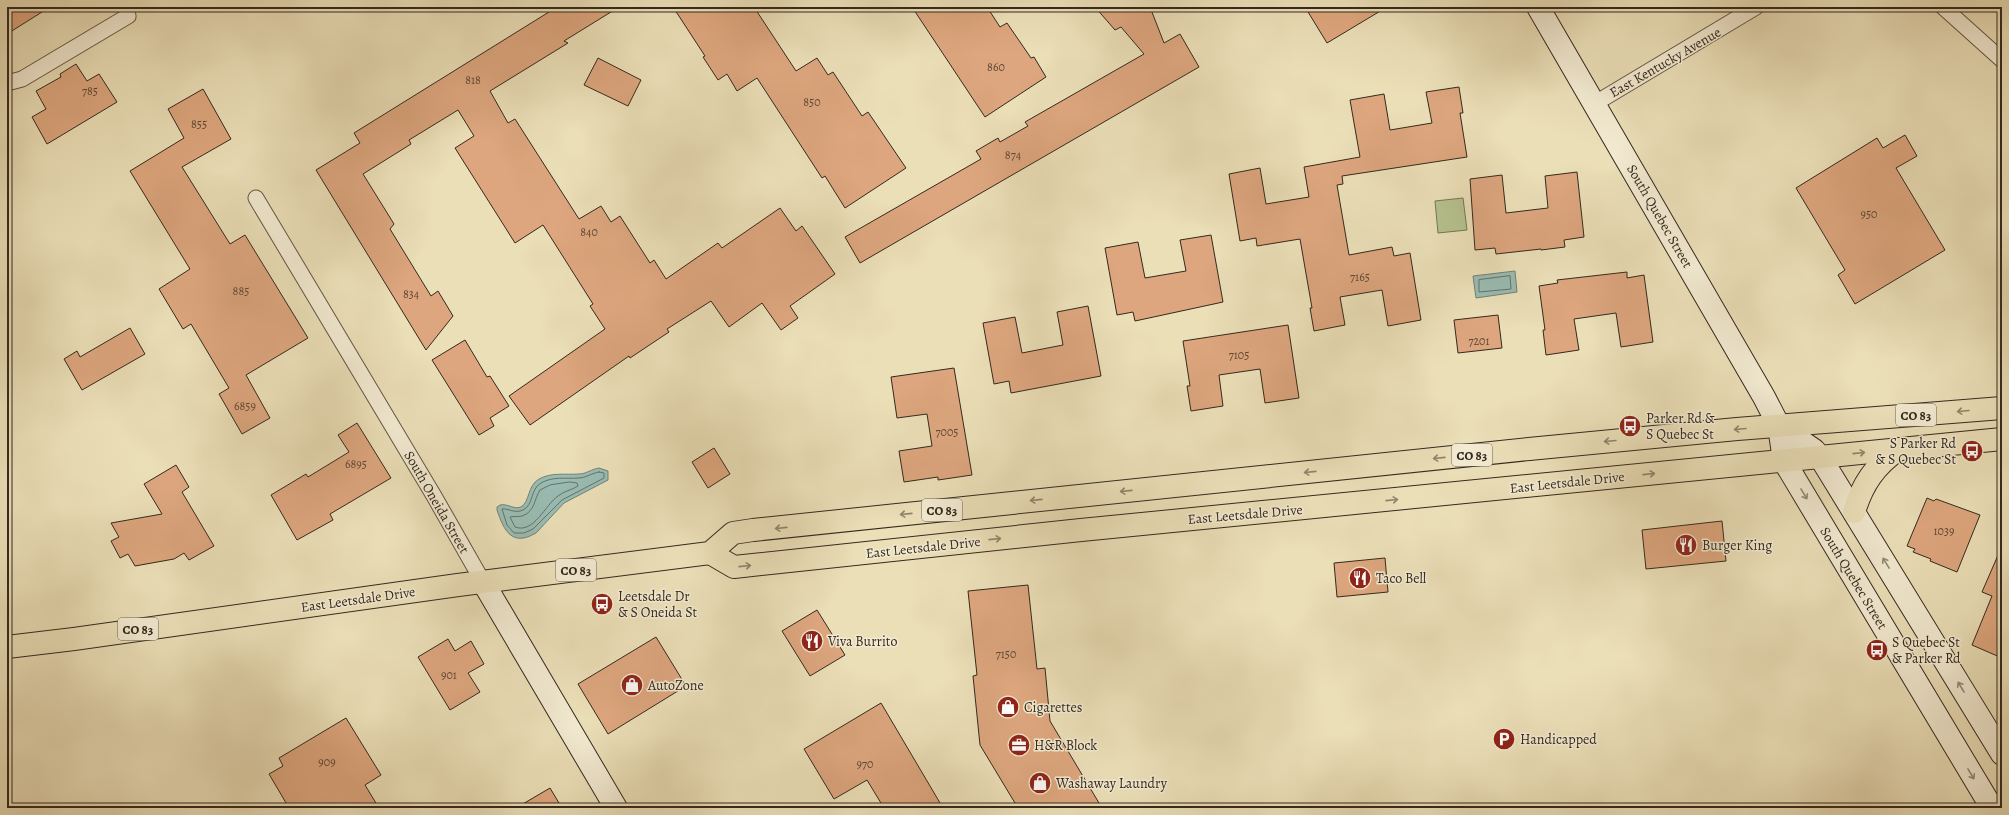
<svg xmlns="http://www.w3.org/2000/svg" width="2009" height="815" viewBox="0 0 2009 815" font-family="Alegreya,serif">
	<rect width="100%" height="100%" fill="#ebdfb8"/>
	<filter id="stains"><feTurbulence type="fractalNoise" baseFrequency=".005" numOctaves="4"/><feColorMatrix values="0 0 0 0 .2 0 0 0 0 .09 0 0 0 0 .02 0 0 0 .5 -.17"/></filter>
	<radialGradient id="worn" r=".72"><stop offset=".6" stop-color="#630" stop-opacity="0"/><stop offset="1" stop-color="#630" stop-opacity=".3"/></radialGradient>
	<path fill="#b6c290" stroke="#757657" d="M1463 198 1467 230 1438 233 1435 201Z"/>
	<g fill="#99bcb3" stroke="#718177">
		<path d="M1515 271 1517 292 1476 298 1473 276Z"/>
		<path d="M599 468 608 471V480L564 503 536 533C512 547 504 531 497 510V507L500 505C507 503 514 510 521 507 530 502 527 486 539 479 552 472 565 475 579 474 586 474 592 469 599 468Z"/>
	</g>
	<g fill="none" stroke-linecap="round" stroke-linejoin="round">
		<g stroke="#667268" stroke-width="1">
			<path d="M1510 276 1511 289 1479 292V280Z"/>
			<path d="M599 472 604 473V478L562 500 533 529 524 533H514L507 525 502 509C508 508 515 514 523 510 534 505 530 489 541 483 553 476 566 479 578 478 586 478 592 473 599 472Z"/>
			<path d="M570 482 577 483 578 486C572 490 564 491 558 496 545 505 534 534 515 527L510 517C514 516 518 517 522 516 535 512 534 499 540 490L550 485Z"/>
		</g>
	</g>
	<g fill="#dda67e" stroke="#34291e">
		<path d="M7 7H50L7 34Z"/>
		<path d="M557 7H619L564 41 568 43 490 91 508 123 515 119 579 219 601 206 611 222 620 216 650 263 654 260 666 279 718 243 722 248 780 208 796 231 802 226 835 274 790 306 798 318 781 330 762 303 729 327 711 301 667 329 669 332 630 358 629 356 530 425 509 396 605 329 590 306 593 304 543 225 515 243 455 148 474 136 458 110 409 140 411 144 363 174 394 224 390 229 431 296 438 291 453 316 426 350 316 170 360 143 354 133Z"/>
		<path d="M673 7H754L796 71 817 58 828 75 833 72 862 116 868 112 906 168 845 208 825 176 822 178 757 78 737 91 727 74 718 80 703 57 705 56Z"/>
		<path d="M912 7H987L1000 27 1007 23 1031 58 1034 57 1046 77 985 117Z"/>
		<path d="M1095 7H1150L1164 43 1180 34 1199 67 860 263 845 237 981 159 976 151 998 138 1000 142 1028 126 1025 122 1144 54 1121 27 1115 30Z"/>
		<path d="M1305 7H1387L1327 43Z"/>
		<path d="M598 58 641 80 628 106 584 85Z"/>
		<path d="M76 64 87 81 99 74 117 102 47 144 32 117 46 109 36 91 61 77 60 74Z"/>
		<path d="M1459 87 1463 113H1460L1467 157 1342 176 1343 184 1337 185 1349 255 1392 247 1394 256 1410 253 1421 320 1388 326 1382 290 1340 297 1345 325 1314 331 1310 308H1312L1300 239 1257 246 1256 238 1240 241 1229 174 1260 168 1266 204 1309 197 1304 167 1360 157 1350 100 1384 94 1390 130 1432 123 1426 92Z"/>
		<path d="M203 89 231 139 182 167 230 244 245 235 308 338 246 375 270 418 242 434 219 394 229 388 191 324 183 329 159 289 190 269 130 171 184 138 168 109Z"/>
		<path d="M1905 135 1917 156 1896 168 1945 250 1855 304 1838 275 1845 270 1796 188 1877 138 1883 148Z"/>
		<path d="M1577 172 1584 237 1564 240 1565 247 1541 250V249L1496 254 1495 248 1475 250 1470 179 1502 175 1506 213 1548 208 1545 176Z"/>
		<path d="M1211 235 1223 302 1135 321 1133 312 1117 315 1105 248 1138 242 1145 278 1186 271 1180 240Z"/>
		<path d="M1627 272V278L1644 275 1653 342 1621 347 1616 313 1574 319 1579 350 1546 355 1543 330H1545L1539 286 1558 283 1557 280Z"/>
		<path d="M1088 306 1101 376 1011 393 1009 381 994 384 983 323 1015 317 1022 353 1063 345 1057 312Z"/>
		<path d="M1498 315 1502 348 1458 353 1454 320Z"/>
		<path d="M1288 325 1299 398 1265 403 1260 369 1219 375 1223 406 1191 411 1187 386H1190L1183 341Z"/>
		<path d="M130 328 145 354 82 390 64 359 77 351 80 357Z"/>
		<path d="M465 340 487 377 490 376 509 406 490 418 494 426 479 435 432 360Z"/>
		<path d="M954 368 972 475 938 480V477L904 482 899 451 932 446 927 414 897 418 891 377Z"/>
		<path d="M357 423 391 478 330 514 333 520 297 540 271 495 306 474 308 477 349 452 338 435Z"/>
		<path d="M714 448 730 474 708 488 692 462Z"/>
		<path d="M176 465 189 487 182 492 214 546 189 560 184 553 174 559 135 566 128 554 120 558 111 541 119 537 111 523 162 514 144 484Z"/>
		<path d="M1927 498 1934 501 1936 499 1980 515 1957 572 1930 561 1931 559 1913 552 1915 549 1907 546Z"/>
		<path d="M1722 521 1726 561 1646 569 1642 530Z"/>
		<path d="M2002 546V658L1972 645 1992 596 1982 592Z"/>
		<path d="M1385 558 1388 592 1337 597 1334 563Z"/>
		<path d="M1028 585 1037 669 1045 668 1050 721 1102 808H1018L980 745 973 676 977 675 968 591Z"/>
		<path d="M817 610 845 655 810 676 782 631Z"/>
		<path d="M656 637 686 686 608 734 578 684Z"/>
		<path d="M448 639 455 651 471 641 484 664 468 673 480 692 450 710 418 657Z"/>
		<path d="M881 703 943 808H884L867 780 834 799 804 749Z"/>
		<path d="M346 718 381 775 365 785 379 808H289L269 774 283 766 279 758Z"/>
		<path d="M550 788 562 808H516Z"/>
	</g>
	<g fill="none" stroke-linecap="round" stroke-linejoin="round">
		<g stroke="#625644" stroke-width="17">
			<g id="street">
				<path d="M1943 7 2002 60"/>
				<path d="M7 83 22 79 128 16 126 7"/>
				<path d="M1594 104 1756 7"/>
				<path d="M256 198 434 496 483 582"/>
			</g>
		</g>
		<g stroke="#34291e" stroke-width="24">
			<g id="secondary">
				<path d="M1538 7 1764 397 1779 426 1784 461 1992 808"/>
				<path d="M1779 426 1814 450 1820 457 2002 754"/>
				<path d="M483 582 616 808"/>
			</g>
		</g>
		<g stroke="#34291e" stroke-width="24">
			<g id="primary">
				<path d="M1854 512C1862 485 1875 465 1899 449"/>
				<path d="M710 553 734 567 1081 530 2002 439"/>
				<path d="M7 647 74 639 458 585 710 553 733 533 753 530 1529 449 1737 429 2002 408"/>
			</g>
		</g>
		<use href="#street" stroke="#f2ead1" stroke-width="15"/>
		<use href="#secondary" stroke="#f2ead1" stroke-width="22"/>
		<use href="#primary" stroke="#ebdfb8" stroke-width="22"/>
	</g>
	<defs><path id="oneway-shaft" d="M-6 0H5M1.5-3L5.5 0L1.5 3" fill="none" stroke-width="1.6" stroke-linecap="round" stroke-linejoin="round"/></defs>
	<g stroke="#90846b">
		<use href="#oneway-shaft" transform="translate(1963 411) rotate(175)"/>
		<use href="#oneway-shaft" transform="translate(1740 429) rotate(175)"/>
		<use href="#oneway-shaft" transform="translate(1610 441) rotate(175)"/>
		<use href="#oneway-shaft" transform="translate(1859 453) rotate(-6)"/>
		<use href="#oneway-shaft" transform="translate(1439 458) rotate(174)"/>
		<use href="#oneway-shaft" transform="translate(1310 472) rotate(174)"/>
		<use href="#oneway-shaft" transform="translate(1649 474) rotate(-6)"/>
		<use href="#oneway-shaft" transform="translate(1126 491) rotate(174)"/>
		<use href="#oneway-shaft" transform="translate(1036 500) rotate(174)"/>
		<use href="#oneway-shaft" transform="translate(1392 500) rotate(-6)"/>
		<use href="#oneway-shaft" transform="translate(906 514) rotate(174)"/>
		<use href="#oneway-shaft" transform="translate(781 528) rotate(174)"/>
		<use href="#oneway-shaft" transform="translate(995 539) rotate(-6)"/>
		<use href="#oneway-shaft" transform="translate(745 566) rotate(-6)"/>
	</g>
	<g stroke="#938a78">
		<use href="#oneway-shaft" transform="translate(1804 494) rotate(59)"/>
		<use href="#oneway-shaft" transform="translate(1886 563) rotate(-122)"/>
		<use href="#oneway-shaft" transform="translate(1961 687) rotate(-121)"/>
		<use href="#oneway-shaft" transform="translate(1971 774) rotate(59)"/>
	</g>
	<defs>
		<g id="bus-disc" transform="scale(1.15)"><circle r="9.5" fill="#8f2418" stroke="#f2ead1"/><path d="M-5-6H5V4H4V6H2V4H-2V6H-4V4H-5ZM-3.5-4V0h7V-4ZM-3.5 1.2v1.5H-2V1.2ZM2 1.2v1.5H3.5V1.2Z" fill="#fff"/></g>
		<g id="restaurant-disc" transform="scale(1.15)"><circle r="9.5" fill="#8f2418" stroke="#f2ead1"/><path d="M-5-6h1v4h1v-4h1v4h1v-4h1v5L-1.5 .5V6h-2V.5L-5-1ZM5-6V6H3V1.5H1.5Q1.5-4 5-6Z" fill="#fff"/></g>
		<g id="shop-disc" transform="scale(1.15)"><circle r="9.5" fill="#8f2418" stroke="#f2ead1"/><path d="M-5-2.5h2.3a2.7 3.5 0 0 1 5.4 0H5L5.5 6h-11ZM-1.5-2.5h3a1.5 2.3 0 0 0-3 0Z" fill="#fff"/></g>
		<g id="parking-disc" transform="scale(1.15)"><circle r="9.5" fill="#8f2418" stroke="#f2ead1"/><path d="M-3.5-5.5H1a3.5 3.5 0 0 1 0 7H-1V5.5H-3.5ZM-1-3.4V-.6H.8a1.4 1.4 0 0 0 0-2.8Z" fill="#fff"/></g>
		<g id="office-disc" transform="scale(1.15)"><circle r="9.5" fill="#8f2418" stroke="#f2ead1"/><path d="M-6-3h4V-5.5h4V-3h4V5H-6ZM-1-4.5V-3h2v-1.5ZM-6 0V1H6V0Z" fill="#fff"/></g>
	</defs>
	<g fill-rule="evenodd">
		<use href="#bus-disc" x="1630" y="426"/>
		<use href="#bus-disc" x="1972" y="451"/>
		<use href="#restaurant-disc" x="1686" y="545"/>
		<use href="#restaurant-disc" x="1360" y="578"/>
		<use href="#bus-disc" x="602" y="604"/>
		<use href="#restaurant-disc" x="812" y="641"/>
		<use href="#bus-disc" x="1877" y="650"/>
		<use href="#shop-disc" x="632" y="685"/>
		<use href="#shop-disc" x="1008" y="707"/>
		<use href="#parking-disc" x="1504" y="739"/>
		<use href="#office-disc" x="1019" y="745"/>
		<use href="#shop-disc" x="1040" y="783"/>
	</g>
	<g text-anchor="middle" stroke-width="3" stroke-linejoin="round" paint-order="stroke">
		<g font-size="12" fill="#5e4836">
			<text x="996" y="71">860</text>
			<text x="473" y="84">818</text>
			<text x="90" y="95">785</text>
			<text x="812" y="106">850</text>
			<text x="199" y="128">855</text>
			<text x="1013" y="159">874</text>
			<text x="1869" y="218">950</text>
			<text x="589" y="236">840</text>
			<text x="1360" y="281">7165</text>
			<text x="241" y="295">885</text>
			<text x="411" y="298">834</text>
			<text x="1479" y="345">7201</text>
			<text x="1239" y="359">7105</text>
			<text x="245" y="410">6859</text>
			<text x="947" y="436">7005</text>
			<text x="356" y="468">6895</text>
			<text x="1944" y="535">1039</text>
			<text x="1006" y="658">7150</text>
			<text x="449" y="679">901</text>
			<text x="327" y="766">909</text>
			<text x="865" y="768">970</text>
		</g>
		<g fill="#f2ead1" stroke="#6d6354" stroke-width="1">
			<rect x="1896" y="404" width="40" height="22" rx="3"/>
			<rect x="1452" y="444" width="40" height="22" rx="3"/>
			<rect x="922" y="499" width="40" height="22" rx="3"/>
			<rect x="556" y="559" width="40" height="22" rx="3"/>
			<rect x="118" y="618" width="40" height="22" rx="3"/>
		</g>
		<g font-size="13" font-weight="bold" fill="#34291e">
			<text x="1916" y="420">CO 83</text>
			<text x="1472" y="460">CO 83</text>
			<text x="942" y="515">CO 83</text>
			<text x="576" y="575">CO 83</text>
			<text x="138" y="634">CO 83</text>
		</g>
		<g font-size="14" fill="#34291e" stroke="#f2ead1">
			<text transform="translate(1665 62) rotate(-30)" y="5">East Kentucky Avenue</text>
			<text transform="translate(1660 216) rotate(60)" y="5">South Quebec Street</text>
			<text transform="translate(1567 482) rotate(-6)" y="5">East Leetsdale Drive</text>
			<text transform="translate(437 502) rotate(60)" y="5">South Oneida Street</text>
			<text transform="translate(1245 514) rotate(-5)" y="5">East Leetsdale Drive</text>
			<text transform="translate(923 547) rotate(-6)" y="5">East Leetsdale Drive</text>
			<text transform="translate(1854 578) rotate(59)" y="5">South Quebec Street</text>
			<text transform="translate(358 599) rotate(-8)" y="5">East Leetsdale Drive</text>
		</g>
		<g font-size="14" fill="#34291e" stroke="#f2ead1" text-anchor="start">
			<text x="1646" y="423">Parker Rd &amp;<tspan x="1646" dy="16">S Quebec St</tspan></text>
			<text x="1956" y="448" text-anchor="end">S Parker Rd<tspan x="1956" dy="16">&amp; S Quebec St</tspan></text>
			<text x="1702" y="550">Burger King</text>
			<text x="1376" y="583">Taco Bell</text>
			<text x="618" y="601">Leetsdale Dr<tspan x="618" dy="16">&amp; S Oneida St</tspan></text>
			<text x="828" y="646">Viva Burrito</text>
			<text x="1892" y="647">S Quebec St<tspan x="1892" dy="16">&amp; Parker Rd</tspan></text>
			<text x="648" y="690">AutoZone</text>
			<text x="1024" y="712">Cigarettes</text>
			<text x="1520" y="744">Handicapped</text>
			<text x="1034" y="750">H&amp;R Block</text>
			<text x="1056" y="788">Washaway Laundry</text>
		</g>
	</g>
	<rect width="2009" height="815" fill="none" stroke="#ebdfb8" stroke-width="24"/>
	<rect x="8" y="8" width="1993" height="799" fill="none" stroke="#34291e" stroke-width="2"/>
	<rect x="12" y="12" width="1985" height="791" fill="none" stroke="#34291e"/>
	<rect width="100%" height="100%" filter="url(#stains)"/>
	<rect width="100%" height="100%" fill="url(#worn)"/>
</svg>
